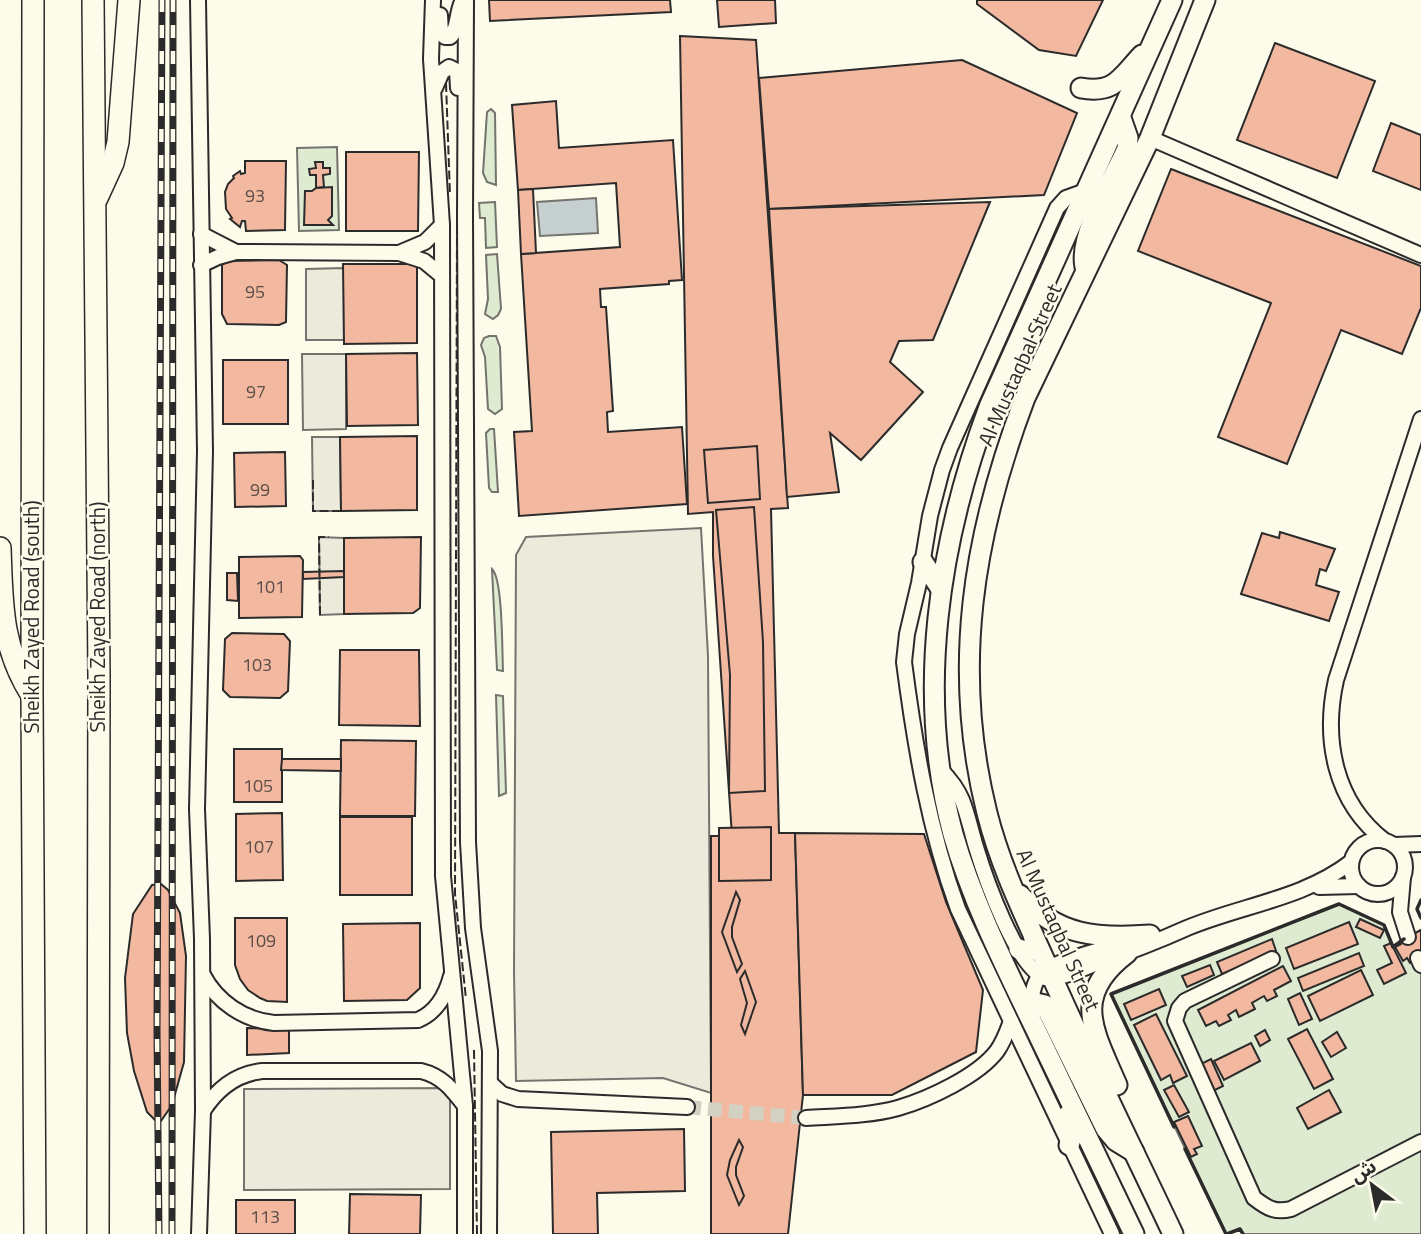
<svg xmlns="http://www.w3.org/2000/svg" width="1421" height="1234" viewBox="0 0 1421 1234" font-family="'Titillium Web','Noto Sans Arabic',sans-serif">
	<rect width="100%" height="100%" fill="#fdfbea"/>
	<g fill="#deebd1" stroke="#74746e" stroke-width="2">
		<path d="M491 109 495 113 496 185 487 182 483 173 487 112Z"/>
		<path d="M337 147 339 230 299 231 297 148Z"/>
		<path d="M495 202 497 247 486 248 485 218H480L479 203Z"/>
		<path d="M497 254 501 309 498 315 493 319 485 314 488 299 486 255Z"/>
		<path d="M489 336H496L500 347 502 409 495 414 488 409 485 357 481 345 484 338Z"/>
		<path d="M490 429H494L498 492H492L489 488 486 433Z"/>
		<path d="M492 569C503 579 502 652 503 671L497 670Z"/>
		<path d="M496 695 503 696 506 793 499 796Z"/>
		<path d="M1339 904 1384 925 1393 946 1421 930V1234H1243L1240 1229 1226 1234 1111 994Z"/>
	</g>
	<g fill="#eceadb" stroke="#74746e" stroke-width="2">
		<path d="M344 268V340H306V269Z"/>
		<path d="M302 354H346V429L303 430Z"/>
		<path d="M312 437H340L341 511H313Z"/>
		<path d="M701 528 708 656 711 1093 663 1078 516 1081 514 973 516 555 526 537Z"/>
		<path d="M319 537 344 538V614L320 615Z"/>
		<path d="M450 1088V1189L244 1190V1089Z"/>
	</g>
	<path fill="#c7d0d0" stroke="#74746e" stroke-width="2" d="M596 198 598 233 540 236 537 202Z"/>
	<g fill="#f2b8a0" stroke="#2b2b2b" stroke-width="2">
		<path d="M489 0H670L671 12 490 21Z"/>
		<path d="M717 0H775L776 23 719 27Z"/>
		<path d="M977 0H1103L1076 56 1039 50 977 4Z"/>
		<path d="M680 36 756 40 788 508 771 509 779 833H795L803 1095 788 1234H711V836H732L713 556V512L688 514Z"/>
		<path d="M1275 43 1375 81 1337 178 1237 140Z"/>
		<path d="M962 60 1077 113 1044 195 769 209 759 78Z"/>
		<path d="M556 101 559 148 673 140 682 280 669 281V284L600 289 601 307H606L613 411 607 412 608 432 682 427 687 504 519 516 514 432 532 431 521 254 620 247 616 183 518 190 512 105Z"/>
		<path d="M1391 123 1421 135V190L1373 171Z"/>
		<path d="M346 152H419L418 231H346Z"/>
		<path d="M245 161H286L285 230 246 231 245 221H242L240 227 230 219 232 218 226 209 225 192 228 184 234 178 233 176 240 171 241 174 245 173Z"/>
		<path d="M315 162H323V168H330V174L323 175 324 187 316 188V175H310L309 169 316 168Z"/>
		<path d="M1171 169 1421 266V308L1402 354 1341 330 1287 464 1218 437 1271 303 1138 251Z"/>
		<path d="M332 187V216L328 220 333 225H304L305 191H312L316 188Z"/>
		<path d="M533 189 536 253 521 254 518 190Z"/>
		<path d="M990 202 933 340 899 341 890 362 923 392 861 460 830 433 839 492 787 497 769 209Z"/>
		<path d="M279 260 287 265 286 322 279 325 227 324 222 314V265L228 261Z"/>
		<path d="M343 264H417V343L344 344Z"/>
		<path d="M417 353 418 425 347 426 346 354Z"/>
		<rect x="223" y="360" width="65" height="64"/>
		<path d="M417 436V510L341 511 340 437Z"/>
		<path d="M757 446 760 499 708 503 704 450Z"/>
		<path d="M285 452 286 506 235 507 234 453Z"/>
		<path d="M754 507 763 642 765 791 729 793 730 675 716 510Z"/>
		<path d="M1280 532 1335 549 1326 571 1320 569 1316 585 1339 592 1329 621 1241 594 1262 533 1279 538Z"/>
		<path d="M421 537 420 608 413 613 344 614V538Z"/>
		<path d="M300 556 303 560 302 617 239 618V557Z"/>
		<path d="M344 571V577L303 579V572Z"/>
		<path d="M227 573H237L238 601 227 600Z"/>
		<path d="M232 633 284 634 290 641 288 691 280 698 230 697 223 690 225 639Z"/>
		<path d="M340 650H419L420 726 339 725Z"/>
		<path d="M341 740 416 741 415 816H340Z"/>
		<rect x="234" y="749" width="48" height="53"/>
		<path d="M282 759H341V771L281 770Z"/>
		<path d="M282 813 283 880 236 881V814Z"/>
		<rect x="340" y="817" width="72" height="78"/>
		<path d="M771 827V880L719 881V828Z"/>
		<path d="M795 833 924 834 946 902 983 990 976 1052 892 1095H803Z"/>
		<path d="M161 884 168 890 180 913 186 956 184 1062 172 1105 161 1121 155 1120 147 1112 134 1071 127 1033 125 978 133 914 152 885Z"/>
		<path d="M736 892 740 900 732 927V937L742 964 737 972 722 932Z"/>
		<path d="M235 918H287V1002L267 1001 260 998 248 990 240 979 235 965Z"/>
		<path d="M1360 919 1384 930 1380 938 1356 927Z"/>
		<path d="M1349 922 1358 944 1294 969 1286 948Z"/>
		<path d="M420 923V988L407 1000 344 1001 343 924Z"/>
		<path d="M1421 930V957L1410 963 1407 958 1403 961 1395 947 1401 944 1400 941Z"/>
		<path d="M1272 939 1276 951 1222 974 1217 962Z"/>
		<path d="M1391 943 1406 973 1384 984 1377 970 1392 963 1384 946Z"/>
		<path d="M1359 953 1364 966 1303 991 1298 978Z"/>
		<path d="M1210 965 1214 975 1187 987 1182 976Z"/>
		<path d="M1283 966 1291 981 1274 990 1277 996 1267 1001 1264 996 1252 1003 1255 1009 1239 1017 1236 1010 1228 1015 1231 1020 1219 1026 1216 1021 1206 1026 1198 1010Z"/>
		<path d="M1361 970 1373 995 1320 1021 1308 996Z"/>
		<path d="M745 971 756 1002 745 1034 741 1025 747 1003 740 979Z"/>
		<path d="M1159 989 1166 1005 1131 1020 1124 1004Z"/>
		<path d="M1300 993 1312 1019 1299 1025 1288 999Z"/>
		<path d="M1156 1014 1187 1076 1173 1083 1170 1075 1161 1080 1134 1025Z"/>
		<path d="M247 1028 289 1029V1053L247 1055Z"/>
		<path d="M1307 1029 1333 1079 1314 1089 1288 1039Z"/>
		<path d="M1265 1030 1270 1040 1260 1046 1255 1036Z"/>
		<path d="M1337 1032 1346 1048 1331 1057 1322 1042Z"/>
		<path d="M1251 1043 1260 1061 1224 1080 1214 1061Z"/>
		<path d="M1211 1059 1223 1086 1213 1091 1201 1064Z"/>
		<path d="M1174 1085 1189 1112 1179 1117 1164 1090Z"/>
		<path d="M1329 1090 1341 1112 1308 1129 1297 1108Z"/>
		<path d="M1188 1116 1202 1146 1194 1149 1197 1154 1191 1157 1174 1122Z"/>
		<path d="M684 1129 685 1191 597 1193 598 1234H553L551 1132Z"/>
		<path d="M739 1140 743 1147 736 1167V1175L744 1196 739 1205 727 1175 730 1160Z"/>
		<path d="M350 1194 421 1195 420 1234H349Z"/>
		<rect x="236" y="1200" width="59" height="34"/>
	</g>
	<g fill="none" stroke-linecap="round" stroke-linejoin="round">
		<path stroke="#d3d1c4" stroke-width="14" stroke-dasharray="14 7" stroke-linecap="butt" d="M687 1107 806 1118"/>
		<g stroke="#2b2b2b" stroke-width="18">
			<g id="minor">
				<path d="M198 0 205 451 197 809 202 939 203 1111 199 1234"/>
				<path d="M433 0 431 59 442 225 443 876 465 1106V1234"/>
				<path d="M466 0 465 217 468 842 473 928 490 1051 489 1234"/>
				<path d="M440 15 441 33 445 37H450C459 29 456 11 463 0"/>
				<path d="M435 88 442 72 449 67 457 71 458 88"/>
				<path d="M1150 138 1421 255"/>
				<path d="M1088 190 1066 198 1057 208 950 448 942 470 930 516 919 583 907 634 904 662C915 747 929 830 958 909L1112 1234"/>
				<path d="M201 234 236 252"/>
				<path d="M399 253 425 242 442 225"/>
				<path d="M201 265 218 257 236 252 399 253 424 261 441 275"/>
				<path d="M940 769C949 778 957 788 962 800 968 815 971 831 976 847 985 877 1016 967 1045 978 1061 979 1077 971 1092 965 1124 954 1156 942 1187 928 1242 905 1303 899 1351 862"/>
				<circle cx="1378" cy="867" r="27"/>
				<path d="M1385 841C1334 802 1323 739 1336 680L1421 419"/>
				<path d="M1394 845 1421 844"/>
				<path d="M1403 877 1400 912 1408 937"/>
				<path d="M1319 887 1359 886"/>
				<path d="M1418 958 1421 965"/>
				<path d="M1272 959 1185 1001 1179 1008 1175 1021 1254 1198C1267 1208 1275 1213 1291 1209L1421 1142"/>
				<path d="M203 975C217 1002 244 1020 274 1023L418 1020C437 1012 446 995 451 976"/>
				<path d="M1032 1013C1031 999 1032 982 1043 972 1059 959 1110 948 1131 941"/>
				<path d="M491 1084 502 1094 518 1099 687 1107"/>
				<path d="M203 1111C217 1089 236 1074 262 1071H421C442 1076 452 1089 465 1106"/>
				<path d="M806 1118C837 1116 869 1116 898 1108 929 1099 978 1076 997 1051 1004 1041 1007 1032 1011 1021"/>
			</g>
		</g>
		<g stroke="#2b2b2b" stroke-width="23">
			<g id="major">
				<path d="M1081 88C1115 94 1121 77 1142 55"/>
				<path d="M1085 267C1078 236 1114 178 1127 149L1128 138 1121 118"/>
				<path d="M923 562 941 589"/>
				<path d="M1020 895C1057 936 1098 939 1150 935"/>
				<path d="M1019 949 1024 952 1030 951 1034 945V937"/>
				<path d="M1032 1010 1036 1003 1045 1005 1106 1129 1116 1141 1134 1152"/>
				<path d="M1117 1085C1094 1031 1070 996 1127 953"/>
				<path d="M1068 1115 1074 1130 1069 1145"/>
				<path d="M1134 1234C1100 1164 1067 1094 1033 1024 1003 962 972 900 953 834 915 693 939 541 989 407L1172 0"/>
				<path d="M1173 1234C1130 1143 1085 1053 1045 961 1023 912 1000 865 987 813 951 669 973 535 1025 398L1150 138 1205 0"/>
			</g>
		</g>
		<g stroke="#2b2b2b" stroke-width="24">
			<g id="highway">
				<path d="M33 0 32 695 35 1234"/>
				<path d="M93 0 99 676 98 1234"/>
				<path d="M97 198 113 163 118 142 129 0"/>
				<path d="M0 548C2 603 1 646 31 694"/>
			</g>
		</g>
		<use href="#minor" stroke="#fdfbea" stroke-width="14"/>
		<use href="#major" stroke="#fdfbea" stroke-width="19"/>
		<use href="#highway" stroke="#fdfbea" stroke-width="21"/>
		<g stroke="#2b2b2b" stroke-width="7">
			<g id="rail">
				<path d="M159 1234 157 1032 162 0"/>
				<path d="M172 1234 173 0"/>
			</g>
		</g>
		<use href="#rail" stroke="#fdfbea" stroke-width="4.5" stroke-dasharray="13" stroke-linecap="butt"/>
		<g stroke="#2b2b2b" stroke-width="2" stroke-dasharray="9 3.5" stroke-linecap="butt">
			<path d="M446 83 450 195"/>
			<path d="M457 225 455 894 466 999"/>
			<path d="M313 480V511H341"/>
			<path d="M320 615 319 537H329"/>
			<path d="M474 1050 477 1234"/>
		</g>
		<g stroke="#2b2b2b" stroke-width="3.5">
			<path d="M1421 900 1417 909 1421 918"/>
			<path d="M1174 1127 1111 994 1339 904 1384 925 1393 947 1404 939"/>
			<path d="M1185 1149 1226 1234"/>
			<path d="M1227 1234 1240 1229 1243 1234"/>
		</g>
	</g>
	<g text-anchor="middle" stroke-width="5" stroke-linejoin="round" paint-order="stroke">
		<g font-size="18" fill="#5d4e48">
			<text x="255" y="202">93</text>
			<text x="255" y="298">95</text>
			<text x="256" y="398">97</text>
			<text x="260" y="496">99</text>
			<text x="270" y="593">101</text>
			<text x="257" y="671">103</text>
			<text x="258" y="792">105</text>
			<text x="259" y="853">107</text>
			<text x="261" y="947">109</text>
			<text x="265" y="1223">113</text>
		</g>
		<g font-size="21" fill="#2b2b2b" stroke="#fdfbea">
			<text transform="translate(1020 365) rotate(-66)" y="7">Al Mustaqbal Street</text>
			<text transform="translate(32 617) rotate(-90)" y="7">Sheikh Zayed Road (south)</text>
			<text transform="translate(98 617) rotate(-90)" y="7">Sheikh Zayed Road (north)</text>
			<text transform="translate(1058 930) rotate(66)" y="7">Al Mustaqbal Street</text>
		</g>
	</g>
	<g transform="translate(1372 1185) rotate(328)" stroke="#fdfbea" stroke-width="5" paint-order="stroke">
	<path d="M0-5L12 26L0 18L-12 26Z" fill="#2b2b2b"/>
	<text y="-10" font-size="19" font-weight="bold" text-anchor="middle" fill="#2b2b2b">ش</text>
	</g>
</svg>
